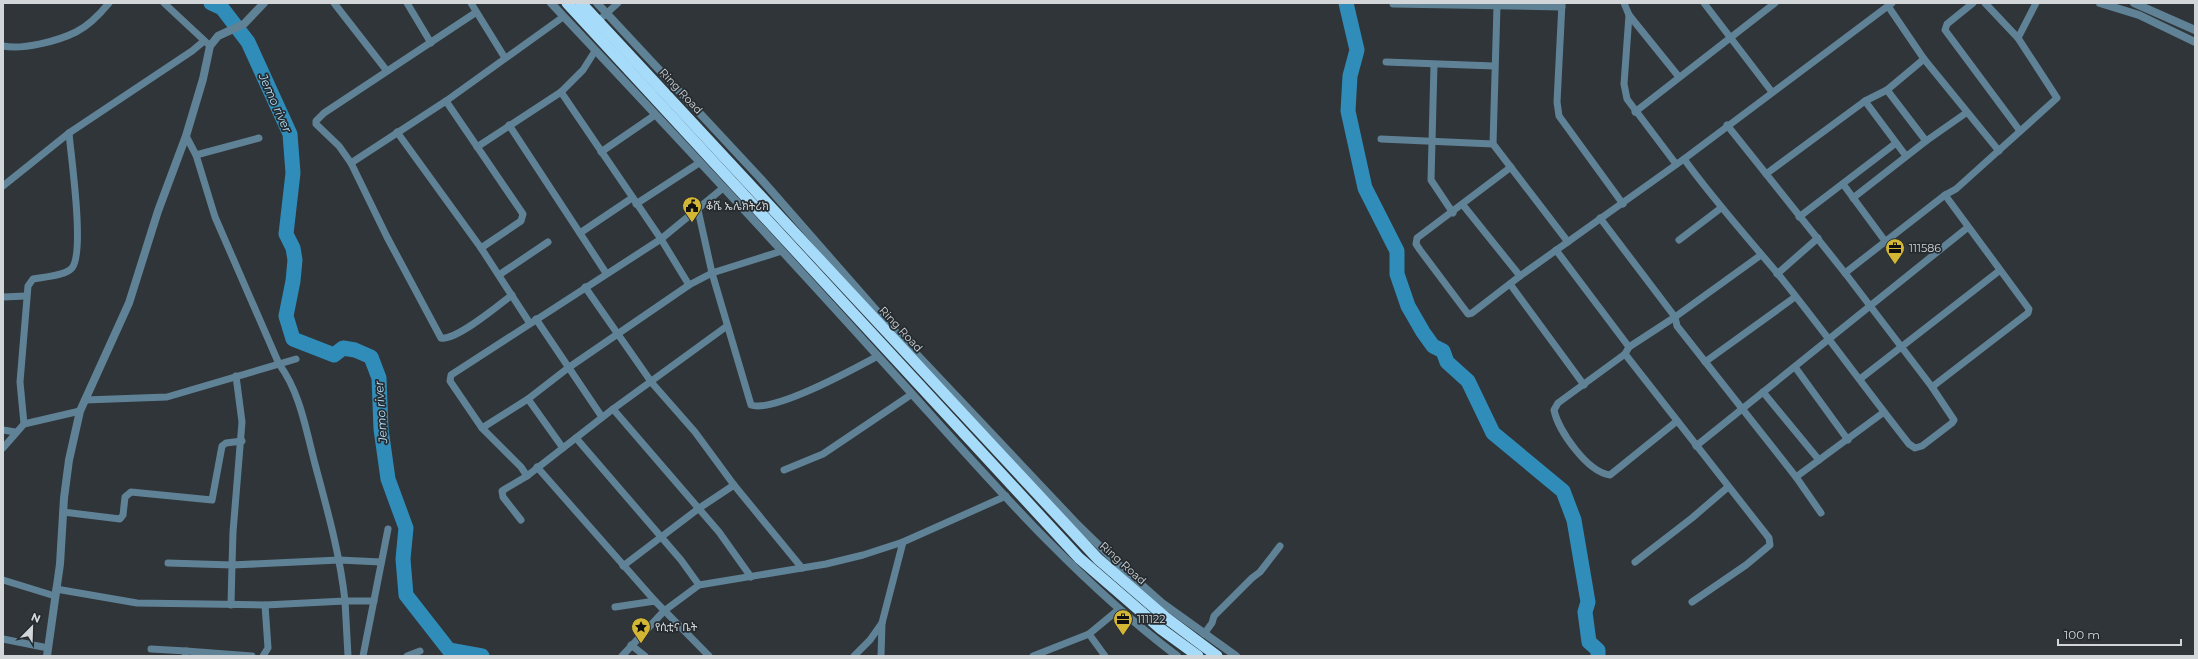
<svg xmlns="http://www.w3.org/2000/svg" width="2198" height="659" viewBox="0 0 2198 659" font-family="Montserrat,'Noto Sans Ethiopic',sans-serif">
	<rect width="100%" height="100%" fill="#2f3539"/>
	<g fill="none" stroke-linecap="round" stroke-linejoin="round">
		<g stroke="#308dba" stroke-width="15">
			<path d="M211 3 222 8 248 42 290 134 293 173 286 234 293 248 295 260 293 281 286 316 293 339 334 355 343 348 355 350 371 357 379 378 381 429 388 479 406 528 403 559 406 595 449 650 482 656"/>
			<path d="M1346 3 1357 50 1350 76 1348 111 1365 188 1397 251V274L1408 306 1423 332 1433 346 1443 351 1447 362 1468 381 1493 433 1563 491 1574 520 1588 602 1585 612 1589 642 1598 650V656"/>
		</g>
		<g stroke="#608296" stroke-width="7">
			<path d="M164 3 208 44"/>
			<path d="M334 3 387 71"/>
			<path d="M407 3 431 43"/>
			<path d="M471 3 505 58"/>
			<path d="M1562 3 1557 102 1559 116 1623 204"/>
			<path d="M1624 3 1629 15 1679 77"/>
			<path d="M1704 3 1772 92"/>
			<path d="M1973 3 1947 24 1945 30 2020 131"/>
			<path d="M1393 4 1562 7"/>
			<path d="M1497 6 1493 144 1568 242"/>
			<path d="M1888 6 1924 59 1999 151"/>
			<path d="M475 13 324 113 316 121V124L339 146 351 163 387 237 441 338C456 341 499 305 512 295"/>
			<path d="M1629 15 1624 84 1627 99 1676 164"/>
			<path d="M598 21 618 3"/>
			<path d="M2018 38 2036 3"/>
			<path d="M3 46C23 50 58 41 76 32 90 25 100 14 109 3"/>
			<path d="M1386 62 1494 66"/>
			<path d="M1434 65 1431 180 1453 213"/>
			<path d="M1887 90 1926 141"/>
			<path d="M561 92 661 239 689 285"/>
			<path d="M446 101 523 214 521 221 481 248"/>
			<path d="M1865 101 1906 156"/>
			<path d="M1635 112 1775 3"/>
			<path d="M509 125 606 273"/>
			<path d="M397 132 481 248 529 322"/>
			<path d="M1381 139 1493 144"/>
			<path d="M477 147 561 92 583 70 595 51"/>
			<path d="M601 152 655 115"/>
			<path d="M196 155 259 138"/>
			<path d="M1684 159C1713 199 1746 236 1778 274 1823 330 1865 388 1909 444L1915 448 1922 446 1952 423 1954 420 1932 387 1845 273 1727 125"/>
			<path d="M351 163 446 101 563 17"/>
			<path d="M1511 167 1417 238 1416 244 1420 250 1468 314 1472 313 1520 276 1684 159 1892 3"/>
			<path d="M1766 174 1865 101 1887 90 1924 59"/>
			<path d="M1843 184 1885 241"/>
			<path d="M3 186 69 133 192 51 204 41"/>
			<path d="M1853 198 1926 141 1966 113"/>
			<path d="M636 204 699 163"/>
			<path d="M1463 205 1520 276"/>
			<path d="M698 210 712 273 751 405C774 413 854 369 878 356"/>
			<path d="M1799 217 1896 143"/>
			<path d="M1600 218 1675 317 1677 326 1796 477 1821 513"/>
			<path d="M580 233 632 198"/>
			<path d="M1679 240 1721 208"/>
			<path d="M1556 250 1629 347"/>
			<path d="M1845 273 1945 195 1956 189 2057 98 2018 38 1985 3"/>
			<path d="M1777 274 1818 238"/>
			<path d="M499 275 548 242"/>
			<path d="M1510 284 1584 385"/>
			<path d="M585 287 652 383 695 432 734 485 802 568"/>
			<path d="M3 297 26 296"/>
			<path d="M536 319 602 417"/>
			<path d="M1625 354 1769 538 1770 545 1746 565 1692 602"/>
			<path d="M1705 362 1795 297"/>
			<path d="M1795 367 1848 440"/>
			<path d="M236 376 242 422 233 532 232 565 339 560 381 562"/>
			<path d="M1860 379 1999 271"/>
			<path d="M1932 387 2028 313 2029 309 1945 195"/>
			<path d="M1763 392 1819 460"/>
			<path d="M528 399 563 448"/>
			<path d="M85 400 167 397 296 359"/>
			<path d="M613 409 719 532 751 577"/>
			<path d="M1677 421 1610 475C1587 472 1558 430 1554 410L1558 403 1625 354 1629 347 1675 317 1761 255"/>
			<path d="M24 424 20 382 28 286 33 279C44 277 65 276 72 268 85 252 71 157 69 133"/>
			<path d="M482 428 528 399 568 368 689 285 712 273 782 251"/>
			<path d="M3 430 15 432"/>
			<path d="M576 438 681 560 699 585"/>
			<path d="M1696 446 1967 228"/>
			<path d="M3 448 24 424 80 411"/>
			<path d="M537 467 655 601"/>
			<path d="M784 470 823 454 912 394"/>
			<path d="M527 476 521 467 482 428 450 381 451 375 661 239 723 188"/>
			<path d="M1796 477 1884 412"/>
			<path d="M63 512 120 519 123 515 125 497 131 492 212 500 222 446 226 443 242 441"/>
			<path d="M521 520 503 497 502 491 505 489 527 476 613 409 727 326"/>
			<path d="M1635 562 1692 518 1728 487"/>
			<path d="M168 563 232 565 231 605"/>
			<path d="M623 566 698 509 734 485"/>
			<path d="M3 580 55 596"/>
			<path d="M56 589 137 603 265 605 345 601C340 554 327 509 315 464 306 430 300 392 279 364L215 217 196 155 186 136"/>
			<path d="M615 607 655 601 709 656"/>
			<path d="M1089 634 1105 656"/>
			<path d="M1204 634 1212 623 1214 616 1252 578 1260 572 1280 546"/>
			<path d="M3 639 48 648"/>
			<path d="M631 645 645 656"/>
			<path d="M151 649 186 651"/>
			<path d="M185 656 186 651 252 656"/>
			<path d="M263 656 268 648 265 605"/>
			<path d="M348 656 345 601H374"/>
			<path d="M363 656 388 529"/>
			<path d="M407 656 420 651"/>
			<path d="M622 656 664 611 699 585 826 564 863 555 903 542"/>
			<path d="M854 656 870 640 882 623"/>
			<path d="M881 656 882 623 903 542 1006 496"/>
			<path d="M1033 656 1089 634 1118 610"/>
		</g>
		<g stroke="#608296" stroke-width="8">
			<path d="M551 3C663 122 775 242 885 364 977 465 1067 573 1177 656"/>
			<path d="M597 3 761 179 888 324 1075 522 1119 565 1162 603 1236 656"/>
			<path d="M2100 3 2139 15 2195 42"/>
			<path d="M2134 3 2195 30"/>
			<path d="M47 656 60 564 64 498 69 460 80 411 129 303 158 211 186 136 203 79 210 46 218 36 244 24 264 3"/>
		</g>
		<g stroke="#a6dcfa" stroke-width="11">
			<path d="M567 3 1079 558 1161 629 1198 656"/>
			<path d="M581 3 1098 559 1165 617 1217 656"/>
		</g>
	</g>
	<defs>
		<g id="civic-pin" transform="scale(1)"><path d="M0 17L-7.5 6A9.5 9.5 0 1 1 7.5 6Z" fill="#d4b635" stroke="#252b2f"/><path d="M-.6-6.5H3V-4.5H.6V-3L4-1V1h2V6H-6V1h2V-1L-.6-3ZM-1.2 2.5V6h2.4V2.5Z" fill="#111"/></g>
		<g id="office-pin" transform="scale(1)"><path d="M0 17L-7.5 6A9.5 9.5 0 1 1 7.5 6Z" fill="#d4b635" stroke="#252b2f"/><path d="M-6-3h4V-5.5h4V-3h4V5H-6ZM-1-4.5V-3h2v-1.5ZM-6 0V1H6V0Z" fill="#111"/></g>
		<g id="sight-pin" transform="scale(1)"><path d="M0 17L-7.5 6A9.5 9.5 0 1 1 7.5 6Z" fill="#d4b635" stroke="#252b2f"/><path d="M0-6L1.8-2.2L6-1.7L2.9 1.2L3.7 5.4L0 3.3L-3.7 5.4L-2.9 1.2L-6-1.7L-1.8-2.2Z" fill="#111"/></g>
	</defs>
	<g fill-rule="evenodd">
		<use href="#civic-pin" x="692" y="206"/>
		<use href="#office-pin" x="1895" y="248"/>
		<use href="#office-pin" x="1123" y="619"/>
		<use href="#sight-pin" x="641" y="627"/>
	</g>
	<g text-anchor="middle" stroke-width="3.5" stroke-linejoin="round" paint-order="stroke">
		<g font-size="11" fill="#d2d6d8" stroke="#252b2f">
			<text transform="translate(681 91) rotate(47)" y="4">Ring Road</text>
			<text transform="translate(901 329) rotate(47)" y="4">Ring Road</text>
			<text transform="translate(1123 563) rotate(42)" y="4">Ring Road</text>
		</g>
		<g font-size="11" fill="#d2d6d8" stroke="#252b2f" text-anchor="start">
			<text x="706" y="210">ቆሼ ኤሌክትሪክ</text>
			<text x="1909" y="252">111586</text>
			<text x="1137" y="623">111122</text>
			<text x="655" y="631">የሲቲና ቤት</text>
		</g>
		<g font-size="12" font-style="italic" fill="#b4def7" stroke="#252b2f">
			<text transform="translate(275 103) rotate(66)" y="4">Jemo river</text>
			<text transform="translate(381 412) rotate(-94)" y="4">Jemo river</text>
		</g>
	</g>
	<rect width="2198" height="659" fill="none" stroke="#d2d6d8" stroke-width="8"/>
	<g transform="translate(32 627) rotate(23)" stroke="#252b2f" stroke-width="3" paint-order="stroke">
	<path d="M0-3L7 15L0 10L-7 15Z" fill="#d2d6d8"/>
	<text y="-6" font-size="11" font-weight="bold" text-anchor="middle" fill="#d2d6d8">N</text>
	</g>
	<path d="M2058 639v6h123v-6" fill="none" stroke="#d2d6d8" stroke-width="2"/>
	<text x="2064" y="639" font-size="12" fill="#d2d6d8" stroke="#252b2f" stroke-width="3" paint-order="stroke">100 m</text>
</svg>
